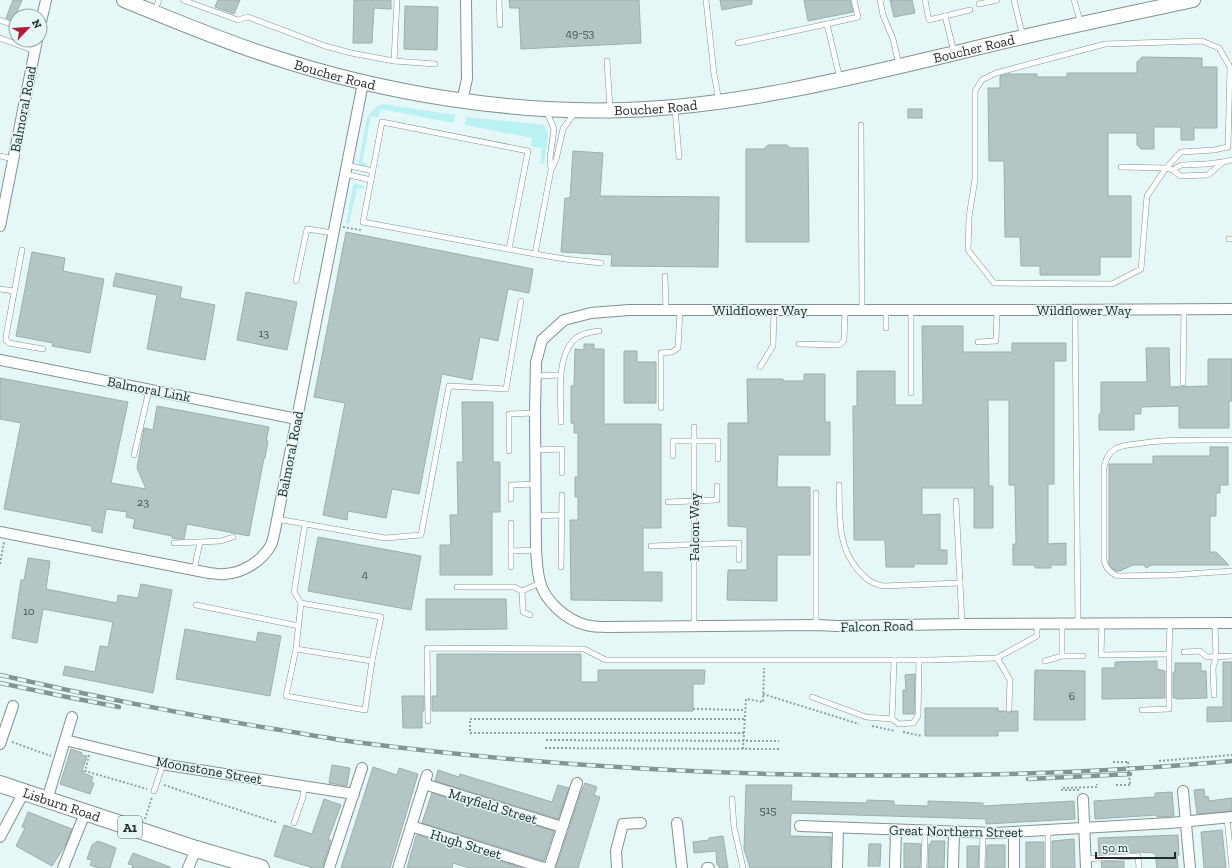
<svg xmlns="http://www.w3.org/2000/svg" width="1232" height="868" viewBox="0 0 1232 868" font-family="'Zilla Slab',serif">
	<rect width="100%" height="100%" fill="#e5f7f7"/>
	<g fill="#baf1f2">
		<path d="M383 104 455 115 454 123 381 109 378 117 371 116 362 162 368 164 364 167 358 166 367 118C372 111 375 107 383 104Z"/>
		<path d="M466 117 544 125 548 134 544 164 540 163 542 148 531 146 532 138 465 125Z"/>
		<path d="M354 183 364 186V189L357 188 349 224 346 223Z"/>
	</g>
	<g fill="#b3c5c5" stroke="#9daeae">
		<path d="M13 0H22L13 21 6 18Z"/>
		<path d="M218 0H240L234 14 215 7Z"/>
		<path d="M354 0H391V9L374 8 372 43H353Z"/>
		<path d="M509 0H639L641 43 521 49 519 8H510Z"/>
		<path d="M720 0H752V4L722 10Z"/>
		<path d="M804 0H850L853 12 808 21Z"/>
		<path d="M890 0H912L915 13 894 17Z"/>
		<path d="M405 6 438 7 437 50 404 49Z"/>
		<path d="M1142 57 1202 58V67H1217V128H1194V140H1181V127H1154V149H1141L1137 145V133H1108V196H1131V257H1100V275H1040V266H1021L1020 237H1005L1004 161H989L988 88H1000V76L1008 74H1037V77H1067V73H1137V62Z"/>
		<rect x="908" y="109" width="14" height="9"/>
		<path d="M768 145H787L790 148H808L809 242H746V149H764Z"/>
		<path d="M573 151 603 153 600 196 719 197 718 267 611 266 612 255 561 252 565 198H570Z"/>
		<path d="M346 232 533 269 529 293 508 289 498 341 480 337 472 380 442 374 419 494 392 489 386 518 348 511 347 520 323 515 345 403 314 397Z"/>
		<path d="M32 252 65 258 63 271 104 279 90 353 52 346 53 343 16 336Z"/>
		<path d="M116 273 182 287 180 298 215 305 205 360 147 349 157 295 113 286Z"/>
		<path d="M246 292 297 302 287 350 237 340Z"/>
		<path d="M922 326H963V352H1012V343H1066V361H1054V484H1048V544L1066 543V565H1051V568H1035V565H1013V544H1016L1015 485H1009V400H988L989 486H993V528H974V488H922V515L940 514V550H947V564H914V567H886L885 540H854L853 406H857V371H895V405H923Z"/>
		<path d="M584 344H594V349H604V424H661V528H643V572H662V601L571 600 570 520H578V497H575V477H578V433H574V423H571V386H574L575 349 584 350Z"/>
		<path d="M1146 348H1169L1170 387 1208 386V359H1232V401H1229V428H1179V406L1141 407V414H1134V430H1099V414H1101V382H1147Z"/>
		<path d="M624 351H637V362H656V403H624Z"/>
		<path d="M804 374H825V422H830V455H778L777 487H810V555H777V601L727 600 728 570H747V527L728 526V423H748L747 379H783V381H804Z"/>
		<path d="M0 378 128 402 111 483 146 489 137 468 144 428 153 430 157 406 269 427 266 441H268L265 458H264L249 536 187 524 184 539H176L172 538V536L133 528 135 519 126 517 127 512 106 509 102 533 92 531V526L4 509 21 423 0 419Z"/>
		<path d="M462 402H493V462H500V512H492V575H440V545H451L450 515H458L457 462H463Z"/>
		<path d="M1210 447H1228V485H1220V493H1216V516H1210V552H1216L1229 565H1152L1146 568 1144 565H1133L1120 571H1116L1113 569 1109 564V464H1153V456H1210Z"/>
		<path d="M318 537 421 556 411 610 308 591Z"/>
		<path d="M28 558 50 561 46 589 117 603 118 595 138 598 141 584 172 590 153 693 63 675 65 666 95 672 100 646 108 647 113 622 43 609 37 643 12 638 21 580H24Z"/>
		<path d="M426 599H506L507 629 426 630Z"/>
		<path d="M185 629 256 642 258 632 281 636 270 696 176 679Z"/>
		<path d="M437 654H581V682H598V670H705L704 684H693V711H432V696H437Z"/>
		<path d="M1157 661V669L1165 671V698L1102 699V668H1115V662Z"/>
		<path d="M1223 662H1232V721L1207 722V707H1223Z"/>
		<path d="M1175 663H1201V671H1206L1207 698 1176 699V698H1173V672H1175Z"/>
		<path d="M1035 670 1085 671V720H1034Z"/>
		<path d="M915 674 914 714H903V690H906L905 675Z"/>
		<path d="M402 696H424V711H422V728H403Z"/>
		<path d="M925 708H998V711H1005L1009 713 1013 711H1018V731H998V736H925Z"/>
		<path d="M71 749 82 753 81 755 87 756 82 771H84L83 773 93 777 91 782 94 783 90 794 60 784Z"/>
		<path d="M332 765 350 768 347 786 329 783Z"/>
		<path d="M373 767 397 775 399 768 418 774 390 868H341Z"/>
		<path d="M438 770 459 777 460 774 552 802 558 785 569 788 558 819 435 781Z"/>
		<path d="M585 783 597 787 594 795 600 797 578 868H556L581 792Z"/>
		<path d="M746 785H792L791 801 867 803V800L894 801V805L928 806V801L983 803V806L1074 801 1075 819 986 824V819L791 813 790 836 831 837 830 868H750L744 849Z"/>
		<path d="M1204 789 1205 797 1208 796 1209 801 1232 798V811L1197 814 1194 790Z"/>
		<path d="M1172 792 1174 816 1157 817V815L1095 819 1094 801 1155 797V793Z"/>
		<path d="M432 793 554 831 544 861 422 823Z"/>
		<path d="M324 799 341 805 328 840H331L322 868H313L274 856 284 825 312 834Z"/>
		<path d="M28 812 72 829 66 844 52 866 16 846 25 828 22 827Z"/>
		<path d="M1222 830 1226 868H1204L1201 832Z"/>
		<path d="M418 835 522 868H469L453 863 452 868H407L416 836Z"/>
		<path d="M1178 835 1179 855 1177 856 1178 868H1157L1155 853 1138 852 1099 854 1098 838Z"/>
		<path d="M723 836 728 868H719V865H717L716 851 694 853 693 842 709 840V838Z"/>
		<path d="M1074 839 1075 868H1052V841Z"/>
		<path d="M98 841 116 848 110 868H98L90 865 92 860 87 859 92 845Z"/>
		<path d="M931 841H945L944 868H928L929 844H931Z"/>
		<rect x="1026" y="842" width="18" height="26"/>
		<path d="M904 843 921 844 920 868H904Z"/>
		<path d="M869 844H881L880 866H868Z"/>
		<path d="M987 845H1005V868H986Z"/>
		<path d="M967 846H979L978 868H967Z"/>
		<path d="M133 853 170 867V868H132L133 865 128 864Z"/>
		<path d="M1124 861V868H1102L1101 862Z"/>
	</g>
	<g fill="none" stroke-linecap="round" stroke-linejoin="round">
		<g stroke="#829292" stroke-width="6">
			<g id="lane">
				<path d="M183 0 238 20 248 17 325 46 351 53 394 61"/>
				<path d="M397 0 394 61 435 64"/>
				<path d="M499 0 500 25"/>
				<path d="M706 0 714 74 719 101"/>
				<path d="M880 0 883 15 893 39 899 65"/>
				<path d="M925 0 929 20 970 10"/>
				<path d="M1014 0 1023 37"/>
				<path d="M1074 0 1081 24"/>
				<path d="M979 4 997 0"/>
				<path d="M154 12 159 0"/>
				<path d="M945 16 954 52"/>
				<path d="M0 20 16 26"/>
				<path d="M827 24 858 17 854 0"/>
				<path d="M0 38 35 51"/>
				<path d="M1202 41 1219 48 1230 67 1228 147 1214 150 1181 152 1166 168 1147 196 1141 269 1112 284 994 283 968 250 969 217 975 179V91L982 80 996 73 1105 44Z"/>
				<path d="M738 43 827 24 840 79"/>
				<path d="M607 61 610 109"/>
				<path d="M675 108 679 157"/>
				<path d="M546 110 554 129 550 158 551 169"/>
				<path d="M861 125 862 310"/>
				<path d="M0 156 13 159"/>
				<path d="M346 165 373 171"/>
				<path d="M1121 167 1166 168 1173 170 1180 176 1208 175 1223 162 1232 160"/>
				<path d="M1173 170 1181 165 1206 164 1223 162"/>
				<path d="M345 174 371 180"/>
				<path d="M1229 239H1232"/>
				<path d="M509 249 528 151 382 122 363 222 535 254 551 170 556 160 563 129 575 112"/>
				<path d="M22 250 6 336V340L9 343 43 349"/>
				<path d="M535 254 565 259 601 263"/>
				<path d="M665 276 666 310"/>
				<path d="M296 281 307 229 333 233"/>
				<path d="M0 289 14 291"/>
				<path d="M886 310V328"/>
				<path d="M911 310V393"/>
				<path d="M1075 310 1078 624"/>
				<path d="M978 342 996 341 997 310"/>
				<path d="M799 344 839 345 844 341 845 310"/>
				<path d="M760 367 773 346 774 310"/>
				<path d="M536 376 561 375"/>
				<path d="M1183 383 1184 309"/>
				<path d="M661 408V353L672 352 678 348 680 310"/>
				<path d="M561 422C561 398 556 359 573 341 579 334 590 332 599 331"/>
				<path d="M1232 440C1200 440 1168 439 1136 444 1129 445 1121 445 1115 449 1108 453 1106 460 1104 467V560C1106 569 1110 572 1117 576L1173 575 1232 571"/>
				<path d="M535 450 562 449V473"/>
				<path d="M509 451V414L535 413"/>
				<path d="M134 455 149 390"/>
				<path d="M673 456V441H718V459"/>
				<path d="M839 485C840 516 837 546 858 570 867 580 871 583 883 586L960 583"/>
				<path d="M816 493V625"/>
				<path d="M511 499V485L536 484"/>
				<path d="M956 501 962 624"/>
				<path d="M668 502 717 500V486"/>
				<path d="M536 516 561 515"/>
				<path d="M277 519 385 538 421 535 449 386 506 389 521 301"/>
				<path d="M174 543 200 542"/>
				<path d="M651 546 739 543V560"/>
				<path d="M511 551 536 550"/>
				<path d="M511 567V523"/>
				<path d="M561 567 562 495"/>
				<path d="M194 570 200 542 221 541 233 537"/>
				<path d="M457 587H514L522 591 523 612 530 615"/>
				<path d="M522 591 540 583"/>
				<path d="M301 603 296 649 286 696 365 710 372 661"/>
				<path d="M196 605 299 626"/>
				<path d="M1102 623 1101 655 1169 654 1170 623"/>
				<path d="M1062 624V656"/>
				<path d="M694 626V427"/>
				<path d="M296 649 372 661 381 617 301 603 294 592 305 524"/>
				<path d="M1184 652 1200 651 1207 657 1232 656"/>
				<path d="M997 658 1010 680 1009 709"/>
				<path d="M894 660 892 719 899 724 913 723 918 716 919 660"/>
				<path d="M1045 661 1062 656H1083"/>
				<path d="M1214 695 1213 668 1216 657 1215 623"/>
				<path d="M812 697 866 717 892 719"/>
				<path d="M1142 710 1169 709V654"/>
				<path d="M428 721 427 648 584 649 606 660H930L997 658 1037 636V625"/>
				<path d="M154 791 163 764"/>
				<path d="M732 799 734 827 743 868"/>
				<path d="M1227 817 1232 868"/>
				<path d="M294 823 303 797 304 786"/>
				<path d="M1085 859 1138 856 1139 868"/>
				<path d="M924 868 925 831"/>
				<path d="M982 868 983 833"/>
				<path d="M1048 868V830"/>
			</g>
		</g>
		<g stroke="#829292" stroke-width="12">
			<g id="street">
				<path d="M40 26 46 0"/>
				<path d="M462 101 467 79 466 0"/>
				<path d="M0 226 37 40"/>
				<path d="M1232 309 1047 310H629L591 313 564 320 542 340 536 362 535 413 536 550C537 561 537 571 540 582 545 601 566 620 586 625 593 627 601 627 608 627L816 625 838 626 962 624 1232 623"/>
				<path d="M0 360 297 419"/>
				<path d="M0 532 209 573C214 573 220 575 225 574 243 573 262 561 271 545 273 540 274 535 275 530L363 83"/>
				<path d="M65 740 167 765 354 794"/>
				<path d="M0 744 13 706"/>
				<path d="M424 784 562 827"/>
				<path d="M1183 791 1190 868"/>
				<path d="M1083 799 1086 868"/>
				<path d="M47 800 72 717"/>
				<path d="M677 823 682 868"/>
				<path d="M411 826 544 868"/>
				<path d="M800 826 995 833 1170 823 1232 817"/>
				<path d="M1014 832V868"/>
				<path d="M0 837 24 792"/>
				<path d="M63 868 85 813"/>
				<path d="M188 868 196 849"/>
				<path d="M329 868 362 768"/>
				<path d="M398 868 427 775"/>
				<path d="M549 868 577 783"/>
				<path d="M617 868 616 851 623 824 641 823"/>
				<path d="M707 868H709"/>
				<path d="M837 868 838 828"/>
				<path d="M895 868 896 830"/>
				<path d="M953 868 954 832"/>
			</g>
		</g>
		<g stroke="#829292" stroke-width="16">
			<g id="secondary">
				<path id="s1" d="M124 0C173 20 222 41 273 57 383 93 510 114 625 110 743 106 858 76 972 49 1045 31 1119 16 1193 0"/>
			</g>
		</g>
		<g stroke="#829292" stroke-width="18">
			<g id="primary">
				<path id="s2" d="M0 784 196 849 261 868"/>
			</g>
		</g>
		<g stroke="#919f9f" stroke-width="2" stroke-dasharray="2 2" stroke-linecap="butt">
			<path d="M343 227 361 230"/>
			<path d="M0 564 4 542"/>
			<path d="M763 694 859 724"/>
			<path d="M693 709 745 710"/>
			<path d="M872 726 895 731"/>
			<path d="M903 732 922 736"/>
			<path d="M744 733H470V719H745"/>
			<path d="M546 740 779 741"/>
			<path d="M12 742 51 756"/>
			<path d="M545 748 779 749"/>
			<path d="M743 749 746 699 763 702 764 668"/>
			<path d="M89 755 85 771 147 789"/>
			<path d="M1159 761 1232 755"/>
			<path d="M1113 762H1128"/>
			<path d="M164 785 278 823"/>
			<path d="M1116 785H1130"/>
			<path d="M1079 790H1062V788L1097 787V784"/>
			<path d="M145 819 152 797"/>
		</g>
		<use href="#lane" stroke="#fff" stroke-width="5"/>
		<use href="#street" stroke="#fff" stroke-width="10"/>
		<use href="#secondary" stroke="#fff" stroke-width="14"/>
		<use href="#primary" stroke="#fff" stroke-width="16"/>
		<g stroke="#869393" stroke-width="4.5">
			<g id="rail">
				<path d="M0 675C95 697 191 716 287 731 310 735 332 739 355 742 493 760 632 770 771 774 925 778 1079 775 1232 761"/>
				<path d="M0 683 62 696 119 707"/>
				<path d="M1028 779 1130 774"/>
			</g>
		</g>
		<use href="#rail" stroke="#e5f7f7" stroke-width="3" stroke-dasharray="9" stroke-linecap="butt"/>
		<path stroke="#919f9f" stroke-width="2" stroke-dasharray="2 2" stroke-linecap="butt" d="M1128 762 1130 785"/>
	</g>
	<g text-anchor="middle" stroke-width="3" stroke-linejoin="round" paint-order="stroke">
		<g font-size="12" fill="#475151">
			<text x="580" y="37">49-53</text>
			<text x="264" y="337">13</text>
			<text x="143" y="506">23</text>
			<text x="365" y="578">4</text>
			<text x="29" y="615">10</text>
			<text x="1072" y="700">6</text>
			<text x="768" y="814">515</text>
		</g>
		<rect fill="#e5f7f7" stroke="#5d6868" stroke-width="1" x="118" y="816" width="24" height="22" rx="3"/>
		<g font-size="13" font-weight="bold" fill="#232a2a">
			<text x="130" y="832">A1</text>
		</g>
		<g font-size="14" fill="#232a2a" stroke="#e5f7f7">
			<text dy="5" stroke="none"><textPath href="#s1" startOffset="872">Boucher Road</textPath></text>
			<text dy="5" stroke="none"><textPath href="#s1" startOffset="224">Boucher Road</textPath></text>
			<text dy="5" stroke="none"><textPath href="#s1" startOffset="548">Boucher Road</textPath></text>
			<text transform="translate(23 109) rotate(-79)" y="5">Balmoral Road</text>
			<text x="760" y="315">Wildflower Way</text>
			<text x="1084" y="315">Wildflower Way</text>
			<text transform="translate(149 389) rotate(11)" y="5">Balmoral Link</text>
			<text transform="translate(290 454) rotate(-79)" y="5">Balmoral Road</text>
			<text transform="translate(694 527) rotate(-90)" y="5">Falcon Way</text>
			<text transform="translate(877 626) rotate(-1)" y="5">Falcon Road</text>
			<text transform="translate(209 770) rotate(10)" y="5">Moonstone Street</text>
			<text dy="5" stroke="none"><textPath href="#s2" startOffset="65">Lisburn Road</textPath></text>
			<text transform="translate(493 806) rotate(17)" y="5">Mayfield Street</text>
			<text transform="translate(956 831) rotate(1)" y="5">Great Northern Street</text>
			<text transform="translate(466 844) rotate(17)" y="5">Hugh Street</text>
		</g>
	</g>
	<g transform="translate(28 28) rotate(65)"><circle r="19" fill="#e5f7f7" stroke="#97a5a5"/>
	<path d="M0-3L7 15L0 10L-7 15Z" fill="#b11e3a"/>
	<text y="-6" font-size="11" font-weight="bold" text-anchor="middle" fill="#232a2a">N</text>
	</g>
	<path d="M1096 852v6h79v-6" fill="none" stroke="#232a2a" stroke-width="2"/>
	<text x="1102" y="852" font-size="12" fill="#232a2a" stroke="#e5f7f7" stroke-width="3" paint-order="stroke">50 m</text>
</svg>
